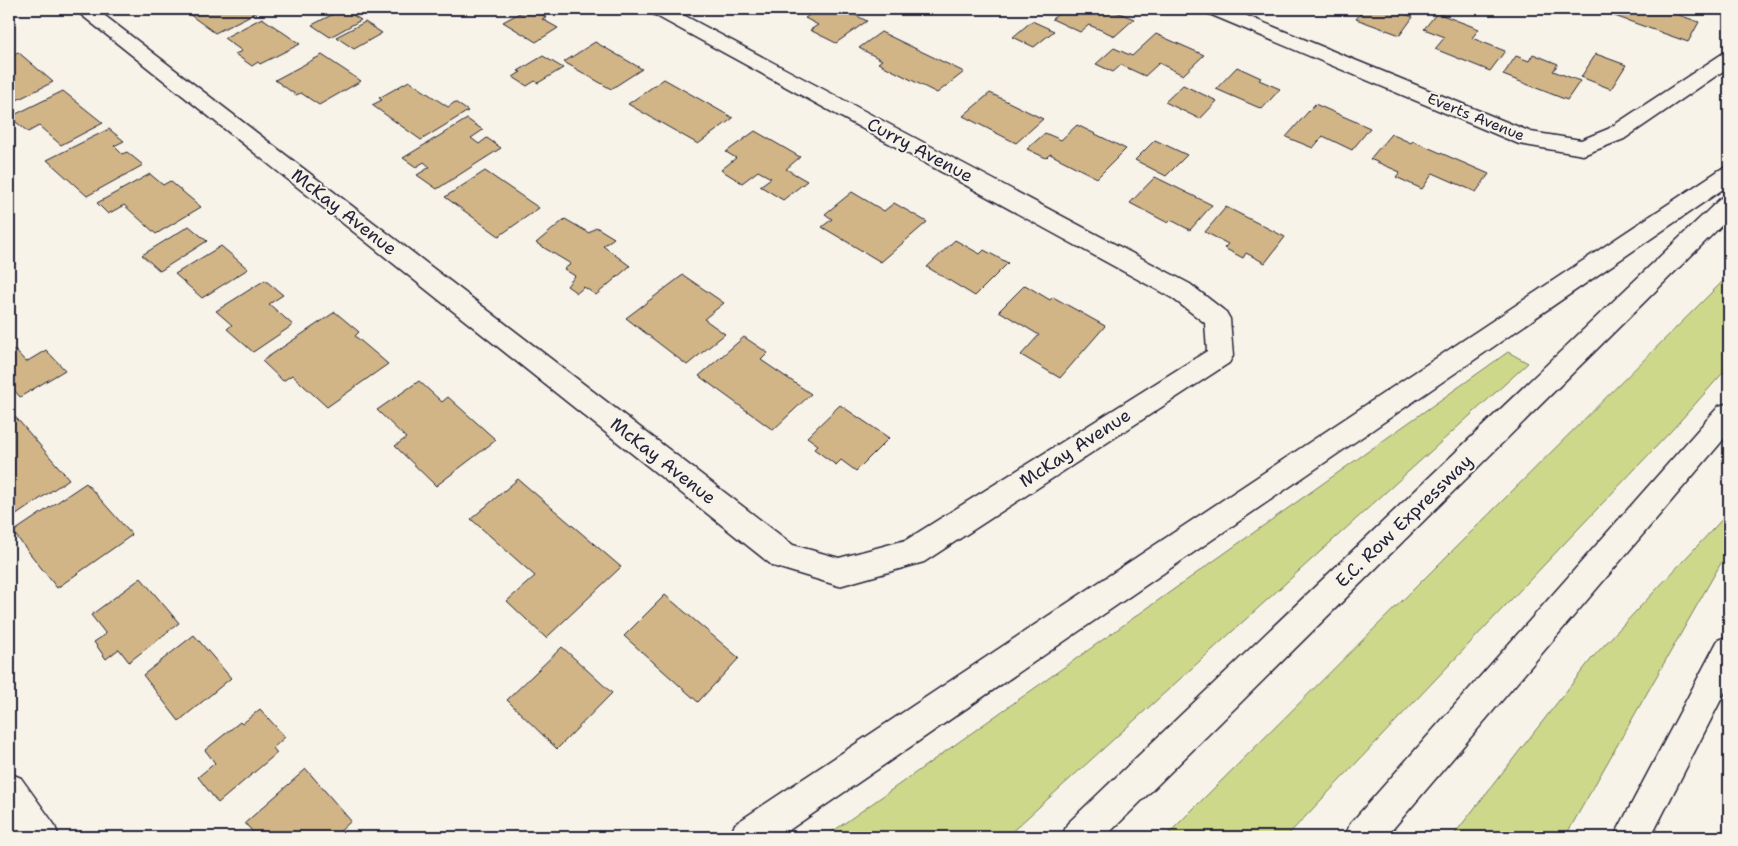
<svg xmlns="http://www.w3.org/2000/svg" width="1738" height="846" viewBox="0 0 1738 846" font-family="'Shantell Sans',sans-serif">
	<rect width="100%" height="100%" fill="#f7f3e8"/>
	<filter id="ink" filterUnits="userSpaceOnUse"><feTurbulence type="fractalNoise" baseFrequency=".02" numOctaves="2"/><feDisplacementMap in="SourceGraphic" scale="10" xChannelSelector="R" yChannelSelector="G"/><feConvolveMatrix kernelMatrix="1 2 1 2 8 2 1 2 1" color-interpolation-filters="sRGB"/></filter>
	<g filter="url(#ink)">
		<g fill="#cdd88b" stroke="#787d63">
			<path d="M1729 275V366L1672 430 1286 837H1165Z"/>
			<path d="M1508 352 1528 363 1006 837H825Z"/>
			<path d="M1729 512V549L1565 837H1452L1593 657Z"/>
		</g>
		<g fill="#d1b586" stroke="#22223b">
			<path d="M182 9H263L215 33Z"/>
			<path d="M343 9 361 20 330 37 312 25Z"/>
			<path d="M527 9H532L546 17 542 19 558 28 536 42 503 22Z"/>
			<path d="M818 9H853L849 12 867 21 836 43 810 30 818 25 805 18Z"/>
			<path d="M1057 9H1109L1134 19 1115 36 1089 25 1080 32 1052 19 1062 11Z"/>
			<path d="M1364 9H1391L1413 17 1400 35 1356 19Z"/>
			<path d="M1595 9H1662L1699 22 1688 42Z"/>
			<path d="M1437 13 1479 29 1472 38 1505 51 1490 71 1435 49 1445 37 1424 29Z"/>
			<path d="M262 18 300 44 260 64 258 62 252 66 235 54 242 51 224 38Z"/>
			<path d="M1032 21 1054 31 1034 47 1013 37Z"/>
			<path d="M365 22 382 33 354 49 336 37Z"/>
			<path d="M881 32 964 72 937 93 878 63 882 60 859 48Z"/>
			<path d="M1156 34 1204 55 1183 75 1159 63 1145 76 1121 65 1113 72 1096 64 1114 48 1132 56Z"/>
			<path d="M595 42 642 69 611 89 564 62Z"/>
			<path d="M18 52 53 82 9 104V57Z"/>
			<path d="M1533 54 1558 64 1553 71 1580 81 1567 100 1503 75 1516 56 1529 61Z"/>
			<path d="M1596 54 1626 65 1611 89 1581 77Z"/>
			<path d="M322 55 361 81 319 105 301 93 296 95 275 80Z"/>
			<path d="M543 56 563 68 538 83 535 81 527 86 513 77 521 72 518 71Z"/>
			<path d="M1237 67 1261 78 1259 80 1280 89 1262 109 1216 89Z"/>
			<path d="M664 79 733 118 698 144 628 104Z"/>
			<path d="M409 81 448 107 455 102 468 111 421 140 372 105 382 100 379 98Z"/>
			<path d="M1183 85 1217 101 1200 119 1165 102Z"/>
			<path d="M63 91 103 123 61 145 39 126 28 132 10 117Z"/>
			<path d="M990 93 1043 119 1016 143 963 116Z"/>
			<path d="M1315 104 1370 128 1352 150 1323 136 1313 148 1286 137Z"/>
			<path d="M467 119 483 130 471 138 479 144 487 138 501 148 437 189 417 175 430 167 424 162 416 167 403 158Z"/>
			<path d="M1077 125 1126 149 1097 178 1050 154 1046 158 1027 149 1045 133 1061 140Z"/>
			<path d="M109 129 124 141 114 146 122 154 127 152 143 165 87 196 47 160Z"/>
			<path d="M755 131 800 157 786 169 807 181 783 200 760 186 771 178 758 171 742 183 721 170 736 158 726 152Z"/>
			<path d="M1391 134 1411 143 1413 141 1489 174 1476 192 1433 173 1422 189 1396 177 1400 172 1370 159Z"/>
			<path d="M1155 140 1187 155 1166 176 1135 160Z"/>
			<path d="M485 171 539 208 499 236 445 197Z"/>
			<path d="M150 174 163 185 170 181 201 207 156 234 124 205 108 214 97 203Z"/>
			<path d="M1155 177 1212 205 1190 230 1171 220 1168 223 1130 203Z"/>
			<path d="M852 192 884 211 894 203 927 222 881 262 822 227 832 219 825 214Z"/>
			<path d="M1226 207 1285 237 1265 263 1246 253 1243 258 1224 248 1228 244 1205 232Z"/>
			<path d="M565 219 589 233 596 227 614 238 603 246 630 266 596 295 584 287 577 293 567 286 575 276 564 269 571 264 536 243Z"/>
			<path d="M189 226 207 241 160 271 142 255Z"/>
			<path d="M955 240 980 254 984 250 1008 263 975 296 927 267Z"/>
			<path d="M221 246 248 269 202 298 175 274Z"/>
			<path d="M683 275 724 303 704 319 725 334 687 365 626 318Z"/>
			<path d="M265 280 283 295 269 304 293 325 253 352 227 329 232 325 216 311Z"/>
			<path d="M1025 285 1050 300 1053 297 1105 326 1060 378 1021 355 1039 335 999 311Z"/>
			<path d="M335 312 359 332 355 336 388 364 327 407 292 375 283 381 262 361Z"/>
			<path d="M744 337 768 353 761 360 811 394 773 430 699 376Z"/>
			<path d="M14 349 26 362 46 350 65 370 20 397 9 384V352Z"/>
			<path d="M419 381 442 402 448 397 496 440 436 486 395 446 406 438 377 410Z"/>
			<path d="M840 405 889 438 856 471 841 460 836 465 814 449 818 445 807 437Z"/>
			<path d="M12 413 69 479 9 520V415Z"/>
			<path d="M518 479 621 567 546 638 507 601 535 576 471 519Z"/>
			<path d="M86 483 132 535 57 588 13 532Z"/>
			<path d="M141 578 179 623 129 662 119 649 106 659 94 642 106 634 91 615Z"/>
			<path d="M665 595 739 658 698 702 624 636Z"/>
			<path d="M194 635 231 678 179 721 143 675Z"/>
			<path d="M562 647 612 693 557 749 507 700Z"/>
			<path d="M260 709 285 737 273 748 277 753 218 803 198 777 215 763 205 750 240 722 242 724Z"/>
			<path d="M306 769 351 821 334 837H257L245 823Z"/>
		</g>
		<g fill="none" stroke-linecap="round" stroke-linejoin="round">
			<g stroke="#22223b" stroke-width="3">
				<g id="minor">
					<path d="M74 9H96L793 545 839 558 906 540 1207 351 1205 323 1172 298 651 13 648 9H672L1190 284 1226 312 1230 319 1233 356 1229 363 924 562 839 586 773 566Z"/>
					<path d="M1204 9H1230L1531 132 1581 140 1608 129 1722 54 1729 52V67L1624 139 1583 155 1519 144 1207 13Z"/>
					<path d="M9 773 21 778 54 824 59 837H20L9 820Z"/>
				</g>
			</g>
			<g stroke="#22223b" stroke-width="3">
				<g id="highway">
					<path d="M1729 166V185L779 837H730L735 824 1721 169Z"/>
					<path d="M1729 196V218L1105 837H1062L1067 824 1721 198Z"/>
					<path d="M1729 403V433L1386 837H1345L1350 824 1719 406Z"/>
					<path d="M1729 636V684L1651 837H1614L1718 640Z"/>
				</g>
			</g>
			<use href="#minor" fill="#f7f3e8" fill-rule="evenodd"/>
			<use href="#highway" fill="#f7f3e8" fill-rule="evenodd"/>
		</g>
	</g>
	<g text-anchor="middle" stroke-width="4" stroke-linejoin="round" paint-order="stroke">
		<g font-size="15" fill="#22223b" stroke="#f7f3e8">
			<text transform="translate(1476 117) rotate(22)" y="5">Everts Avenue</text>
		</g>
		<g font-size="18" fill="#22223b" stroke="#f7f3e8">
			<text transform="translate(920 150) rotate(28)" y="6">Curry Avenue</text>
			<text transform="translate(344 212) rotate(38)" y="6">McKay Avenue</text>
			<text transform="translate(1075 448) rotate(-33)" y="6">McKay Avenue</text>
			<text transform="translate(663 461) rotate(38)" y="6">McKay Avenue</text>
			<text transform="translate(1404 521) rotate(-44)" y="6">E.C. Row Expressway</text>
		</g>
	</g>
	<rect width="1738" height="846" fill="none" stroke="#f7f3e8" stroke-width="30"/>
	<rect x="15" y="15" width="1708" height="816" fill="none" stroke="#22223b" stroke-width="2" filter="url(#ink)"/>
</svg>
